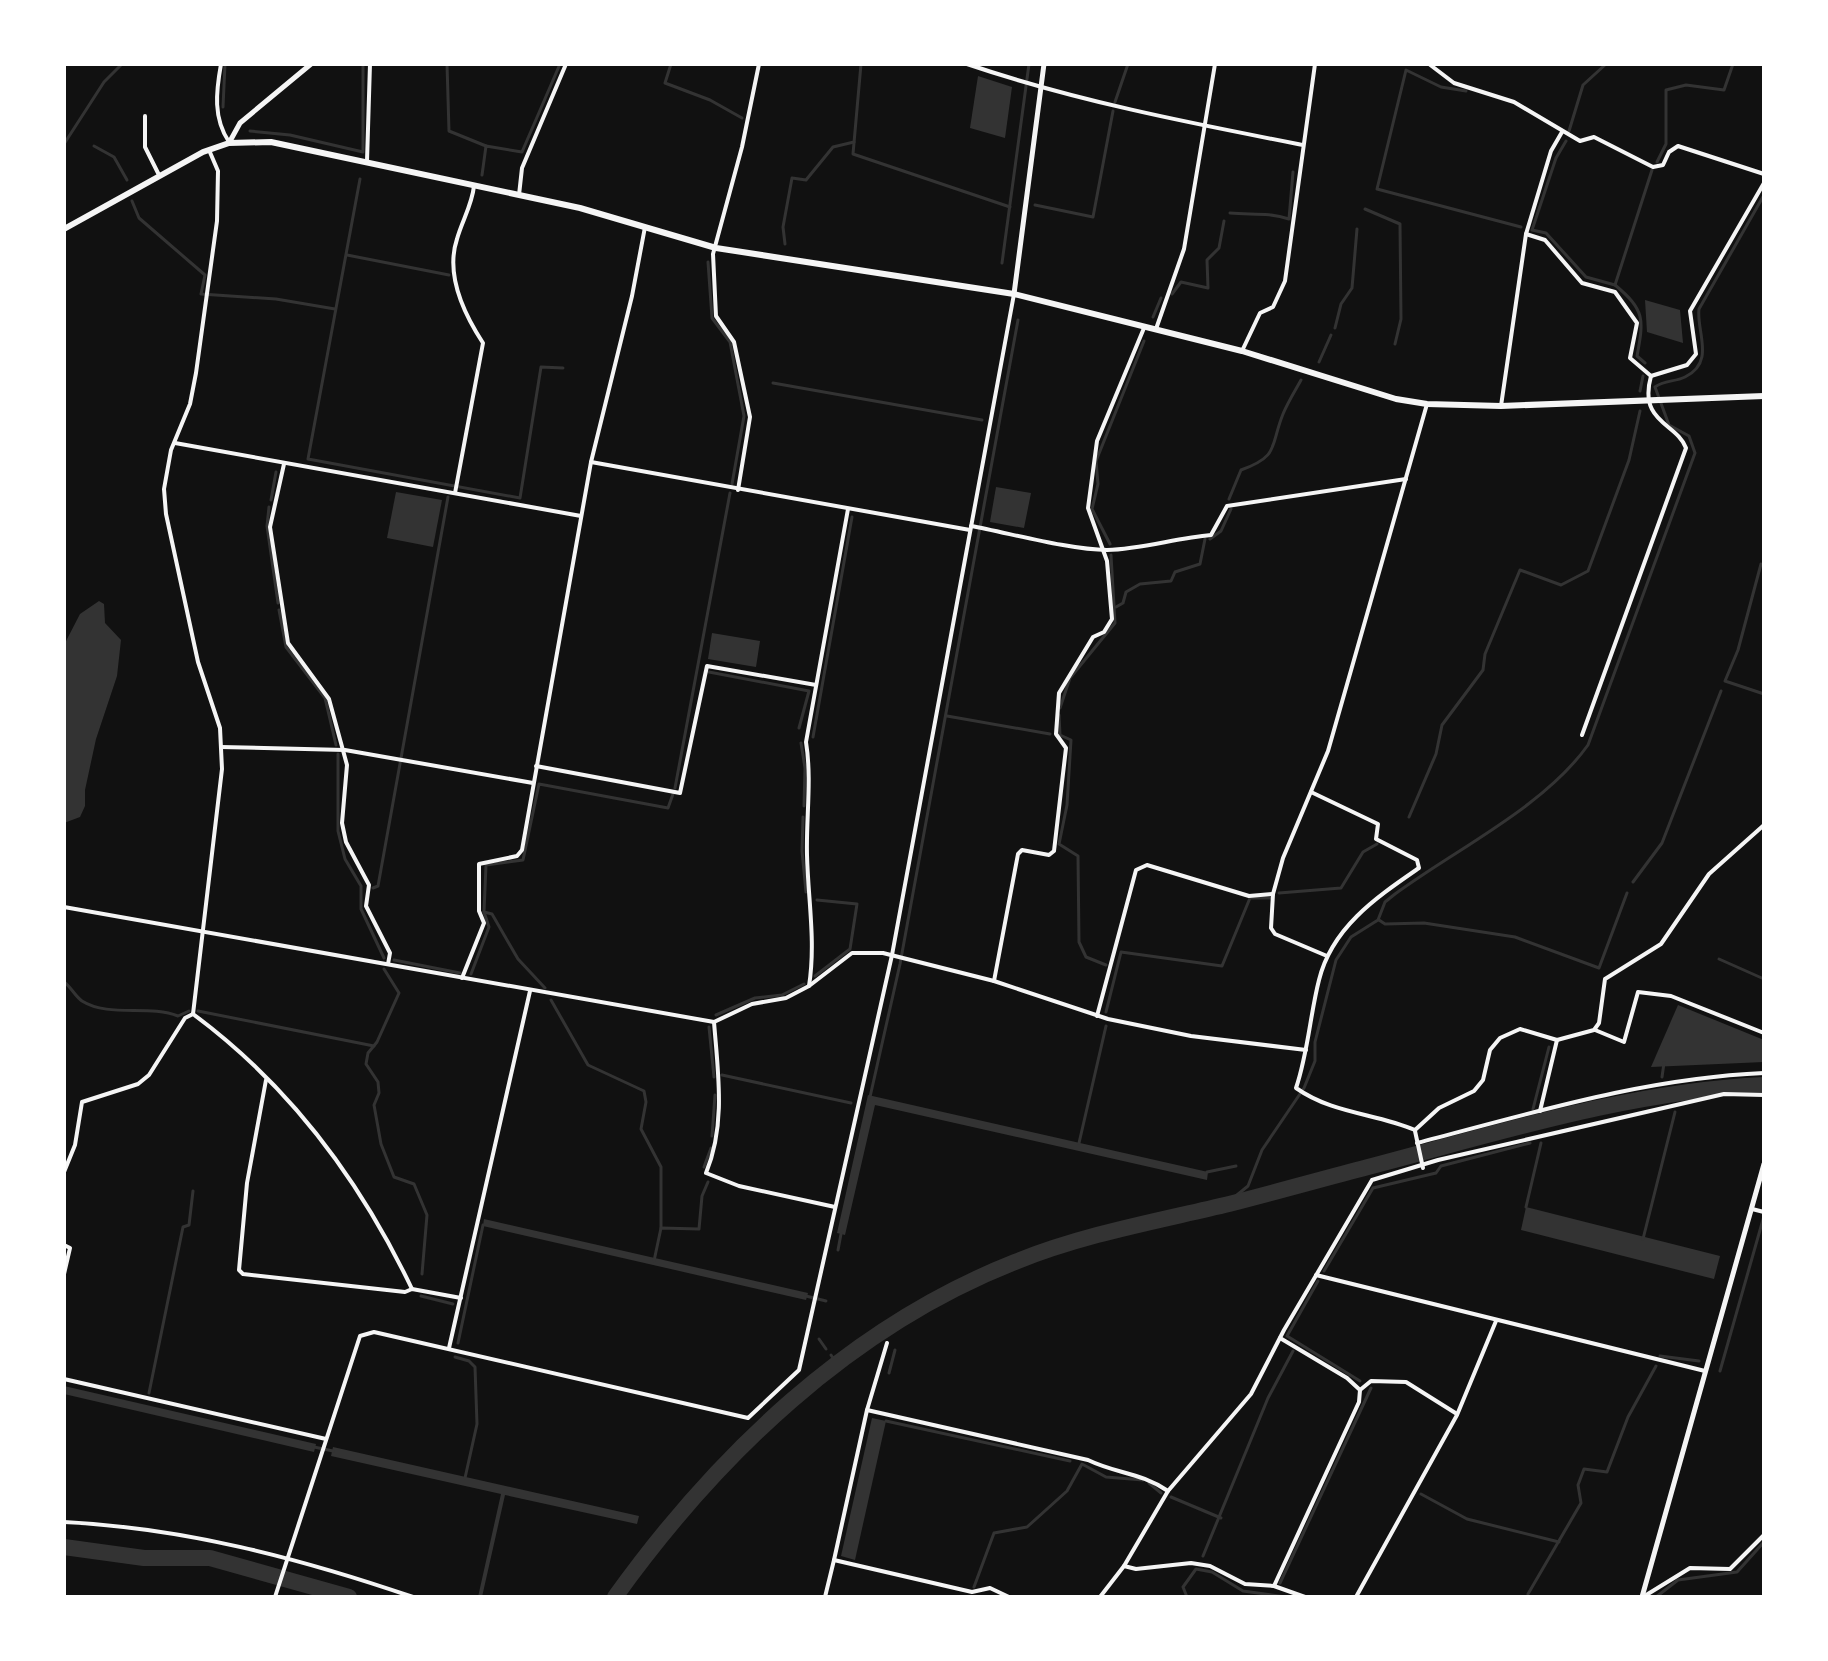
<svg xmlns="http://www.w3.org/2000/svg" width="1828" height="1661" viewBox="0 0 1828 1661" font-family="'Source Sans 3',sans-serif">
	<rect width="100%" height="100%" fill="#111"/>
	<g fill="#333">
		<path d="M978 76 1012 87 1005 138 970 128Z"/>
		<path d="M1645 300 1680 310 1683 343 1647 332Z"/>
		<path d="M996 487 1031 493 1024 528 990 522Z"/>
		<path d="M396 492 442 500 433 547 387 538Z"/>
		<path d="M99 601 104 604 105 623 121 640 117 676 96 739 85 790V806L80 817 64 823V645L80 614Z"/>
		<path d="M712 633 760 641 756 667 708 659Z"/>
		<path d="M1678 1005 1764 1040V1062L1651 1067Z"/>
		<path d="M868 1095 1208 1172 1207 1180 875 1105 845 1235 837 1233Z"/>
		<path d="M1526 1207 1720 1256 1714 1279 1521 1230Z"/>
		<path d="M484 1219 808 1293 806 1300 483 1226Z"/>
		<path d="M64 1386 316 1444 314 1452 64 1394Z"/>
		<path d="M872 1418 886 1421 855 1560 841 1556Z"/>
		<path d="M333 1447 639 1516 637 1524 505 1495 482 1597H478L501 1494 331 1456Z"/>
	</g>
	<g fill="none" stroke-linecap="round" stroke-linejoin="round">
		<g stroke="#333" stroke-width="3">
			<path d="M447 64 449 131 486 146"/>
			<path d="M671 64 665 83 710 100 742 118"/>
			<path d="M861 64 853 154 1010 207"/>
			<path d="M1466 91 1441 87 1406 70 1377 189 1521 227"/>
			<path d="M1115 102 1128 64"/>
			<path d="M223 107 225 64"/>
			<path d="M250 131 290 135 363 152V64"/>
			<path d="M1569 131 1583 85 1606 64"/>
			<path d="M1566 141 1556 158 1532 230 1546 233 1586 277 1615 285"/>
			<path d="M64 144 104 82 122 64"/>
			<path d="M94 146 114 157 127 180"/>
			<path d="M1657 162 1666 144V90L1686 85 1724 90 1733 64"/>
			<path d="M482 175 486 146 522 152 560 64"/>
			<path d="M360 179 308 459 520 498 541 367 563 368"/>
			<path d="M132 201 139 218 205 275 201 294 276 299 335 309"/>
			<path d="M1035 205 1093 217 1113 111"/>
			<path d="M1365 209 1400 224 1401 319 1395 344"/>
			<path d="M1230 213C1251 215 1268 212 1289 219L1293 172"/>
			<path d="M785 244 783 227 792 178 806 180 833 147 854 142"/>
			<path d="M347 255 449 275"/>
			<path d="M708 262 712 318 730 342 744 416 732 484"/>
			<path d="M1002 263 1029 64"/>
			<path d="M1172 294 1181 282 1208 288 1207 260 1219 248 1224 221"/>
			<path d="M1153 317 1161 298"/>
			<path d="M1335 328 1341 304 1352 288 1357 229"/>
			<path d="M1319 362 1331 335"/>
			<path d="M1645 363 1637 356C1644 319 1645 310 1615 285L1652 170"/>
			<path d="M773 383 982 420"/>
			<path d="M1640 391 1643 376"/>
			<path d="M1229 499 1241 470C1280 456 1270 446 1283 414 1288 402 1295 391 1301 380"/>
			<path d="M271 500 276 472"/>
			<path d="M269 507 267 526 278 603"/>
			<path d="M1210 539 1221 531 1231 509"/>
			<path d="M1110 544 1092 509 1098 484 1096 461 1144 341"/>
			<path d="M1761 564 1738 650 1725 681 1764 694"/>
			<path d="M1116 607 1123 603 1126 592 1140 584 1171 581 1175 572 1200 564 1205 539"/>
			<path d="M279 610 286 647 325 698 336 745"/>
			<path d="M709 672 809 691 799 728"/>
			<path d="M1060 708 1070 678 1115 623 1111 555"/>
			<path d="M1059 715 1060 735 1071 740 1067 805 1059 844 1078 856 1079 942 1086 957 1106 965"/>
			<path d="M947 716 1050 734"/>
			<path d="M813 737 852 517"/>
			<path d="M801 743 805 768 804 806"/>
			<path d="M338 754V831L345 859 361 886V909L384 958"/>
			<path d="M675 788 730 493"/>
			<path d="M803 817 802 851 806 892"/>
			<path d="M1409 817 1436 754 1442 725 1483 670 1485 654 1520 570 1561 585 1588 571 1629 460 1640 411"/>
			<path d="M1633 882 1662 843 1721 691"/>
			<path d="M373 888 378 886 448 497"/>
			<path d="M1279 893 1341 888 1363 852 1377 844"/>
			<path d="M1379 920 1385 924 1424 923 1515 937 1599 968 1627 893"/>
			<path d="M1719 959 1764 979"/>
			<path d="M394 960 460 973"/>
			<path d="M384 969 399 993 377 1042 368 1053 366 1064 378 1082 379 1093 374 1105 381 1144 394 1177 414 1184 427 1215 422 1274"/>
			<path d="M471 974 489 927 484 912"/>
			<path d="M815 976 850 949 857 904 817 900"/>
			<path d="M64 982C71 987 75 996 82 1001 109 1018 149 1004 178 1016L189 1011"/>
			<path d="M545 988 518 959 492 914 484 912 486 865 523 860 539 784 668 808 673 794"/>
			<path d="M551 1000 588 1065 644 1091 646 1102 641 1129 661 1167V1228"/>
			<path d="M198 1011 374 1046"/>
			<path d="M1106 1012 1121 952 1222 966 1250 898H1270"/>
			<path d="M716 1015 755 998 782 995 804 984"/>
			<path d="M709 1027 714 1077"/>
			<path d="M722 1075 851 1103"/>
			<path d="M1662 1077 1664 1063"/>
			<path d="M870 1097 900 964 1018 320"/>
			<path d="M1533 1109 1549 1047"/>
			<path d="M712 1136 715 1095"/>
			<path d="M1079 1143 1106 1026"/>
			<path d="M704 1167 711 1148"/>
			<path d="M1207 1172 1236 1166"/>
			<path d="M1226 1204 1248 1186 1262 1150 1304 1088 1315 1061V1042L1336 960 1351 937 1378 920 1385 902 1395 894C1456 849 1544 807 1588 745L1695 453 1689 436 1669 425 1655 387C1664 380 1675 382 1685 377 1716 362 1696 331 1699 309L1764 195"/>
			<path d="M1526 1207 1541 1143"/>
			<path d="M1643 1239 1675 1112"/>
			<path d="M838 1250 841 1234"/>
			<path d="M654 1261 661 1228 699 1229 702 1196 708 1182"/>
			<path d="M1324 1271 1373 1188 1436 1173 1441 1166 1530 1143"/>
			<path d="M1318 1281 1287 1336 1360 1381"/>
			<path d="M421 1296 453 1304"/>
			<path d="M806 1296 826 1301"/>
			<path d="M819 1339 826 1349"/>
			<path d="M458 1343 483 1225"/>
			<path d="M831 1355 837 1364"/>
			<path d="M1660 1356 1699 1361"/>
			<path d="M455 1357 469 1361 475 1367 477 1424 465 1478"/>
			<path d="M1720 1371 1764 1216"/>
			<path d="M889 1373 895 1350"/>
			<path d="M149 1393 183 1227 189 1225 193 1191"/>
			<path d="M886 1421 1070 1461"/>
			<path d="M314 1447 333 1451"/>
			<path d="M1149 1483 1161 1493"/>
			<path d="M1421 1494 1467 1519 1559 1542"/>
			<path d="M1171 1497 1221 1518"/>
			<path d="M1203 1556 1268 1398 1293 1351"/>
			<path d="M1280 1583 1371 1388"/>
			<path d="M974 1587 994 1533 1027 1527 1067 1491 1082 1464 1106 1477 1143 1480"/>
			<path d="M1528 1594 1581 1503 1578 1485 1584 1469 1607 1472 1628 1417 1656 1366"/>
			<path d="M971 1597V1596"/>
			<path d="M1187 1597 1183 1587 1196 1569 1212 1572 1243 1591 1286 1597"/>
			<path d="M1656 1597 1678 1580 1737 1572 1764 1542"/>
		</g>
		<g stroke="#333" stroke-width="16">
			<path d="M64 1547 144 1558H210L349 1597"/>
			<path d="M615 1597C717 1455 850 1327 1015 1262 1084 1234 1158 1221 1229 1204 1276 1192 1322 1179 1368 1167 1498 1133 1630 1091 1764 1085"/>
		</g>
		<g stroke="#f5f5f5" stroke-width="4">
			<path d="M221 64C216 92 213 118 229 142"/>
			<path d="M967 64C1076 101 1190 123 1303 145"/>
			<path d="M1429 64 1454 83 1514 102 1580 141 1594 137 1653 167 1663 165 1669 152 1678 146 1764 174"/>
			<path d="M145 116V147L159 175"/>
			<path d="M367 161 370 64"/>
			<path d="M519 195 522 168 566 64"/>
			<path d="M1526 234 1545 240 1582 283 1615 292 1637 323 1630 358 1651 376C1638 423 1677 423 1686 448L1582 735"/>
			<path d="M1156 329 1184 249 1215 64"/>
			<path d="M1242 351 1260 313 1273 307 1285 281 1315 64"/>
			<path d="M1651 376 1687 365 1696 354 1690 311 1764 183"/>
			<path d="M1501 406 1526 234 1551 151 1562 132"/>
			<path d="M175 443 581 516"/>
			<path d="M591 462 970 530"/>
			<path d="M284 464 270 527 288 643 329 699 347 765 342 823 346 842 369 885 366 906 390 953 388 964"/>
			<path d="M738 490 750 417 734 342 716 316 713 254 742 147 759 64"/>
			<path d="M455 493 483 343C464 314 445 275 457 239 462 221 472 205 474 186"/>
			<path d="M971 526C1009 533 1071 550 1107 550 1142 549 1176 538 1211 535L1227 506 1406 479"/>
			<path d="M221 747 345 750 533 783"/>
			<path d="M536 766 680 793 707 666 816 685"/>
			<path d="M1311 792 1378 824 1376 839 1417 860 1419 868C1377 897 1332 927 1319 980 1310 1015 1308 1053 1296 1088 1333 1114 1375 1113 1415 1130"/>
			<path d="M64 907 714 1022 752 1004 786 998 809 986 852 953H883L994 981 1108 1019 1191 1036 1306 1050"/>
			<path d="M1327 956 1275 934 1271 928 1273 894 1283 858 1328 751 1427 404"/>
			<path d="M462 978 484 923 479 911V864L517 856 522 850 591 462 632 296 645 227"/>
			<path d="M994 981 1018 854 1022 850 1049 855 1054 851 1066 748 1056 734 1059 693 1093 637 1104 632 1112 619 1107 561 1088 508 1097 441 1144 328"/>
			<path d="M809 986C816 942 808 899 807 855 806 817 812 780 806 742L848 509"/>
			<path d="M193 1014 222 769 220 728 198 662 166 514 164 489 171 450 190 404 196 373 217 221 218 171 209 150"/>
			<path d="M193 1014C289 1085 361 1182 412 1289"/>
			<path d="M1097 1016 1136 870 1147 865 1249 896 1273 894"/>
			<path d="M714 1022C718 1073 726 1125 706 1173L739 1186 835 1207"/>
			<path d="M1595 1030 1624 1042 1638 992 1671 996 1764 1033"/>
			<path d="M266 1080 247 1183 239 1270 243 1274 405 1292 412 1289 461 1298"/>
			<path d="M1540 1111 1557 1040"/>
			<path d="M1415 1130 1439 1108 1474 1091 1483 1080 1490 1050 1500 1038 1520 1029 1557 1040 1594 1030 1599 1023 1605 979 1661 944 1709 874 1764 825"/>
			<path d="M1415 1131 1423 1168"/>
			<path d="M1417 1143C1532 1113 1645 1078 1764 1073"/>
			<path d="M64 1172 75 1145 82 1102 138 1084 149 1075 185 1018 193 1014"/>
			<path d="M1752 1209 1764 1212"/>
			<path d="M64 1245 70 1248 64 1274"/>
			<path d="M1316 1275 1705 1371"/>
			<path d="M449 1348 530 991"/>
			<path d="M64 1379 326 1439"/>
			<path d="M1360 1390 1371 1381 1406 1382 1457 1414"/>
			<path d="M867 1410 1088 1460C1117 1474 1140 1472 1168 1491"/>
			<path d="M64 1522C184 1528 299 1558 413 1597"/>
			<path d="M834 1560 867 1410 887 1343"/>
			<path d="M1124 1566 1168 1491 1251 1394 1284 1330 1372 1180 1438 1160 1724 1094 1764 1095"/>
			<path d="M1274 1586 1359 1402 1360 1390 1347 1378 1280 1338"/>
			<path d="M275 1597 360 1336 374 1332 748 1418 799 1370 892 955 1014 294"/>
			<path d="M825 1597 834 1560 972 1592 990 1588 1009 1597"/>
			<path d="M1100 1597 1124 1566 1136 1569 1191 1563 1210 1566 1245 1584 1274 1586 1305 1597"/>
			<path d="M1356 1597 1457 1415 1496 1321"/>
			<path d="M1643 1597 1690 1568 1730 1569 1764 1535"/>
		</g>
		<g stroke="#f5f5f5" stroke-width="5">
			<path d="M229 143 240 123 311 64"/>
			<path d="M1014 294 1044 64"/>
			<path d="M1642 1597 1764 1164"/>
		</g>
		<path stroke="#f5f5f5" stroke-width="6" d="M64 229 203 152 229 143 271 142 580 208 716 248 1014 294 1242 351 1396 399 1427 404 1501 406 1764 396"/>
	</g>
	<rect width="1828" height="1661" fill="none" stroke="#ffffff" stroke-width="132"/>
</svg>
